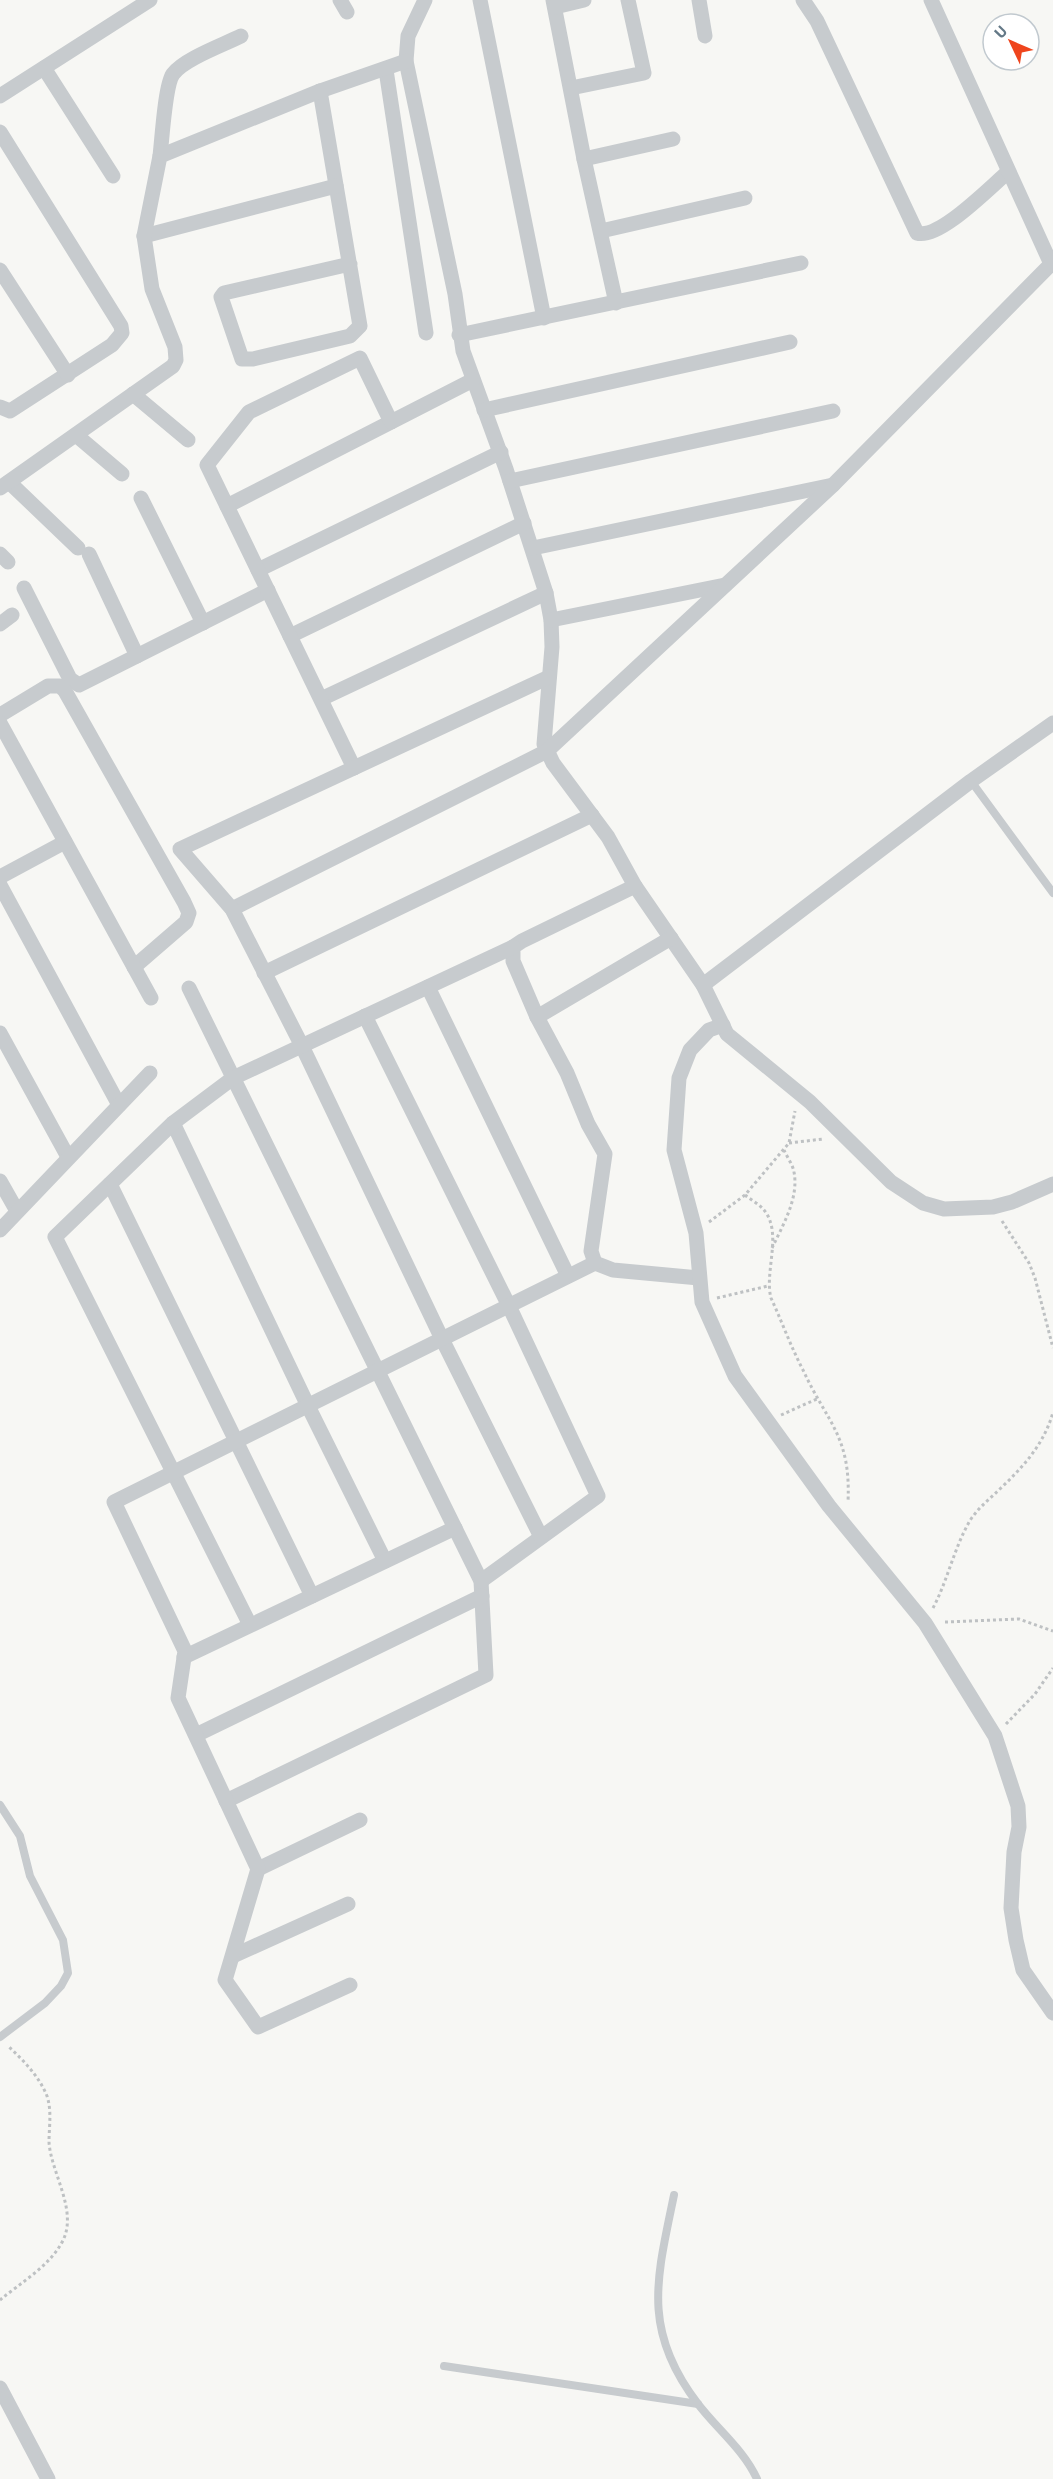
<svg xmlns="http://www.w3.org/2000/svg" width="1053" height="2479" viewBox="0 0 1053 2479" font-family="'Titillium Web',sans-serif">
	<rect width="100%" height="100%" fill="#f7f7f4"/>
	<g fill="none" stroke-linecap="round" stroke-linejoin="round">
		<g stroke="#bec1c3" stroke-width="3" stroke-dasharray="3 3" stroke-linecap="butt">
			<path d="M789 1143 823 1139"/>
			<path d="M745 1195C751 1200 759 1204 764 1210 783 1233 764 1272 771 1298 782 1322 791 1347 803 1370 828 1424 851 1436 848 1502"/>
			<path d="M1002 1221 1029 1263 1035 1278 1053 1348"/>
			<path d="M709 1222 745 1195 789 1143 795 1111"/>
			<path d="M772 1248C783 1225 799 1198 794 1172 793 1165 787 1157 784 1150"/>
			<path d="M717 1298 768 1286"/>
			<path d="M781 1415 819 1398"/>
			<path d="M933 1608C948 1580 954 1547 971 1519 980 1506 991 1498 1003 1486 1025 1465 1045 1442 1053 1412"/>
			<path d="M945 1622 1019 1619 1053 1631"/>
			<path d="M1006 1724 1035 1694 1053 1668"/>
			<path d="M0 2300C19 2284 48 2267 61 2244 80 2213 51 2174 49 2142 49 2127 52 2111 47 2096 39 2076 23 2060 8 2046"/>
		</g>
		<g stroke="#c7cbce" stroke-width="8">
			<path d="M971 781 1053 893"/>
			<path d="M0 1805 20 1836 30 1876 63 1940 68 1973 61 1986 45 2003 0 2037"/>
			<path d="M674 2195C657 2278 641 2330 698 2404 717 2429 744 2450 757 2479"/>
			<path d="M444 2366 698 2404"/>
		</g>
		<g stroke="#c7cbce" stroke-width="15">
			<path d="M340 0 347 12"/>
			<path d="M425 0 408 36 406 61 455 294 463 351 506 469 546 593 551 620 552 647 544 744 553 763 608 837 635 886 703 985 727 1034 810 1102 891 1182 923 1203 944 1209 993 1207 1012 1202 1053 1184"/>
			<path d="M480 0 544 318"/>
			<path d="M553 0 584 159 616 303"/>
			<path d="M699 0 705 36"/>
			<path d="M803 0 817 21 917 233C939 240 990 187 1008 172"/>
			<path d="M931 0 1051 264"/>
			<path d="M555 7 584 0"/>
			<path d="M44 68 113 176"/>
			<path d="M386 70 426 333"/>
			<path d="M571 88 644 73 628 0"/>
			<path d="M320 91 360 326 350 336 253 359H242L221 297 224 293 350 264"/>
			<path d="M0 96 150 0"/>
			<path d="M0 132 121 326 122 333 112 345 10 411 0 407"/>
			<path d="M160 156C162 140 165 85 173 74 184 59 223 45 241 36"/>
			<path d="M584 159 673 139"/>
			<path d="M601 231 745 198"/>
			<path d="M144 236 336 186"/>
			<path d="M0 270 68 375"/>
			<path d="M459 335 801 263"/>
			<path d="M133 394 188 440"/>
			<path d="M484 410 790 342"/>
			<path d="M76 435 122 474"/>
			<path d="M510 481 833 411"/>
			<path d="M9 482 78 548"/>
			<path d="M0 488 173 366 176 360 175 347 152 289 144 236 160 156 320 91 406 61"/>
			<path d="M141 498 203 623"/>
			<path d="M227 506 391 422"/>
			<path d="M533 548 833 485"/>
			<path d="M0 554 8 562"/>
			<path d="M89 554 137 656"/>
			<path d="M258 570 501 452"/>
			<path d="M24 588 70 679 79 685 268 590"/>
			<path d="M551 620 725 585"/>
			<path d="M0 624 12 615"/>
			<path d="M290 636 524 523"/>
			<path d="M321 699 546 593"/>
			<path d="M0 715 48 686H60L65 691 184 902 189 913 186 922 134 967"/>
			<path d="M0 723 151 998"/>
			<path d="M354 768 207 465 249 412 360 358 391 422 473 380"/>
			<path d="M0 877 65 842"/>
			<path d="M0 885 119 1105"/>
			<path d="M635 886 522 941 513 947V961L537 1017 567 1073 588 1124 605 1154 591 1251 595 1263 613 1270 699 1278"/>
			<path d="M232 909 547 751 833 485 1053 262"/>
			<path d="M264 973 592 815"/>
			<path d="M703 985 971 781 1053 723"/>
			<path d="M428 987 568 1276"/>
			<path d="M189 988 481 1581 486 1675 226 1801"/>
			<path d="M365 1016 509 1306 598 1496 481 1581"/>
			<path d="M537 1017 671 938"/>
			<path d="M723 1025 709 1030 690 1050 679 1078 674 1150 696 1233 702 1302 735 1376 829 1506 925 1623 995 1736 1018 1806 1019 1827 1014 1852 1011 1908 1016 1940 1023 1970 1053 2013"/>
			<path d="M0 1033 68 1157"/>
			<path d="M173 1123 308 1406 385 1561"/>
			<path d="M0 1181 17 1211"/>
			<path d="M110 1184 312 1596"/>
			<path d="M0 1230 150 1073"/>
			<path d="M541 1537 442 1339 302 1046 232 909 180 849 549 677"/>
			<path d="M250 1625 55 1237 173 1123 233 1078 513 947"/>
			<path d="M184 1657 455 1528"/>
			<path d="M196 1735 482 1596"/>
			<path d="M258 1869 360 1820"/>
			<path d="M233 1956 348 1904"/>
			<path d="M350 1985 258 2027 225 1980 258 1869 178 1698 185 1651 114 1502 595 1263"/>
			<path d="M0 2388 48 2479"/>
		</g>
	</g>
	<g transform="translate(1011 42) rotate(314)"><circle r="28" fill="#ffffff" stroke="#c1c9cf" stroke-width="1.5"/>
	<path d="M0-4.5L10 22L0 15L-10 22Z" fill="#ef451d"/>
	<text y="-9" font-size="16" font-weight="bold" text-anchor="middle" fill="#647987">U</text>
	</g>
</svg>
